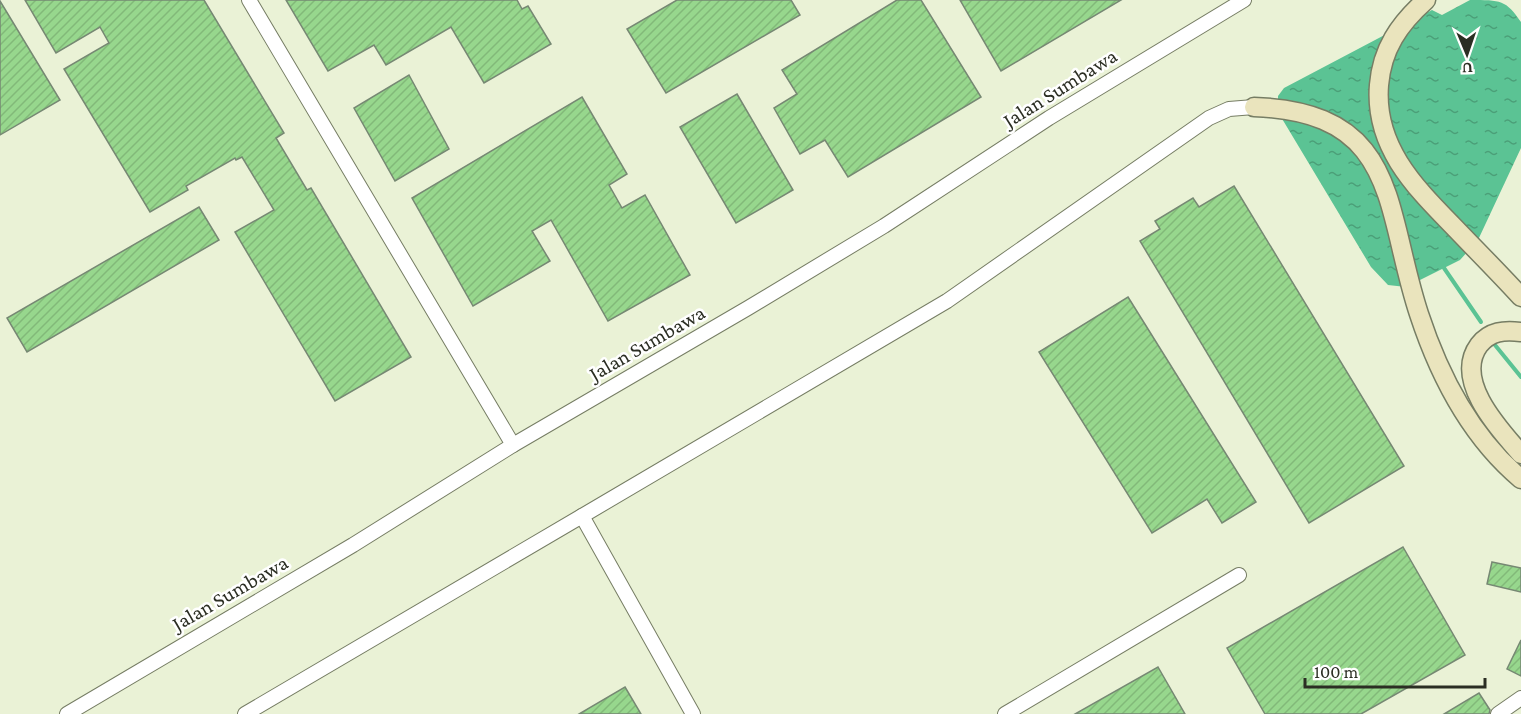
<svg xmlns="http://www.w3.org/2000/svg" width="1521" height="714" viewBox="0 0 1521 714" font-family="'Crimson Pro',serif">
	<defs>
		<pattern id="water-ripples" width="26" height="14" patternUnits="userSpaceOnUse" patternTransform="scale(1.5)"><rect width="26" height="14" fill="#5bc394"/><path d="M2 4q2-2 4 0t4 0M15 11q2-2 4 0t4 0" fill="none" stroke="#4b9f78"/></pattern>
		<pattern id="building-hatch" width="6" height="6" patternUnits="userSpaceOnUse" patternTransform="scale(1.5)"><rect width="6" height="6" fill="#97d78d"/><path d="M-1 1l2-2M0 6l6-6M5 7l2-2" fill="none" stroke="#82b979"/></pattern>
	</defs>
	<rect width="100%" height="100%" fill="#eaf2d6"/>
	<path fill="url(#water-ripples)" d="M1470 0C1501 0 1506 0 1521 22V148L1478 240 1460 260 1406 287 1388 285 1371 267 1278 112V96L1284 88 1432 10 1442 15Z"/>
	<g fill="none" stroke-linecap="round" stroke-linejoin="round">
		<g stroke="#5bc394" stroke-width="4">
			<path d="M1444 268 1481 322"/>
			<path d="M1495 345 1521 377"/>
		</g>
	</g>
	<g fill="url(#building-hatch)" stroke="#768873" stroke-width="1.5">
		<path d="M25 0H204L284 133 276 138 307 190 311 188 411 357 335 401 235 232 274 210 242 157 236 160 235 158 186 186 188 190 150 212 64 69 109 43 100 27 56 53Z"/>
		<path d="M286 0H517L522 9 528 6 551 44 484 83 451 27 386 65 374 45 328 71Z"/>
		<path d="M677 0H791L800 15 666 93 627 29Z"/>
		<path d="M897 0H921L981 97 848 177 825 140 800 154 774 108 797 94 782 70Z"/>
		<path d="M960 0H1121L1001 71Z"/>
		<path d="M0 1 60 100 0 135Z"/>
		<path d="M409 75 449 149 395 181 354 108Z"/>
		<path d="M737 94 793 190 736 223 680 127Z"/>
		<path d="M582 97 627 174 609 185 622 208 645 195 690 275 608 321 551 220 532 231 550 261 473 306 412 198Z"/>
		<path d="M1234 186 1404 466 1309 523 1140 241 1160 229 1155 221 1193 198 1199 207Z"/>
		<path d="M199 207 219 240 27 352 7 318Z"/>
		<path d="M1128 297 1256 502 1222 523 1207 499 1152 533 1039 352Z"/>
		<path d="M1403 547 1465 655 1361 714H1265L1227 648Z"/>
		<path d="M1492 562 1521 568V592L1487 584Z"/>
		<path d="M1521 640V676L1507 669Z"/>
		<path d="M1158 667 1185 714H1075Z"/>
		<path d="M625 687 641 714H579Z"/>
		<path d="M1479 693 1490 710 1489 714H1444Z"/>
	</g>
	<g fill="none" stroke-linecap="round" stroke-linejoin="round">
		<g stroke="#767d64" stroke-width="16">
			<g id="street">
				<path d="M249 0 513 445"/>
				<path d="M582 516 947 301 1209 118 1229 109 1254 107"/>
				<path d="M67 714 353 545 513 445 748 308 884 226 1049 118 1244 0"/>
				<path d="M245 714 582 516 693 714"/>
				<path d="M1005 714 1239 575"/>
				<path d="M1498 714 1521 698"/>
			</g>
		</g>
		<g stroke="#767d64" stroke-width="21">
			<g id="secondary">
				<path d="M1426 0C1399 24 1382 49 1379 85 1374 147 1415 187 1455 228 1477 251 1500 274 1521 297"/>
				<path d="M1254 107C1400 112 1384 208 1419 314 1439 375 1471 437 1521 479"/>
				<path d="M1521 332C1504 330 1490 331 1479 345 1453 380 1499 429 1521 454"/>
			</g>
		</g>
		<use href="#street" stroke="#fff" stroke-width="14"/>
		<use href="#secondary" stroke="#eae4bd" stroke-width="18"/>
	</g>
	<g text-anchor="middle" stroke-width="5" stroke-linejoin="round" paint-order="stroke">
		<g font-size="21" fill="#2b2e23" stroke="#fff">
			<text transform="translate(1060 88) rotate(-32)" y="7">Jalan Sumbawa</text>
			<text transform="translate(647 343) rotate(-30)" y="7">Jalan Sumbawa</text>
			<text transform="translate(230 593) rotate(-30)" y="7">Jalan Sumbawa</text>
		</g>
	</g>
	<g transform="translate(1467 54) rotate(178)" stroke="#ffffff" stroke-width="4.5" paint-order="stroke">
	<path d="M0-4.5L10 22L0 15L-10 22Z" fill="#2b2e23"/>
	<text y="-9" font-size="16" font-weight="bold" text-anchor="middle" fill="#2b2e23">U</text>
	</g>
	<path d="M1305 678v9h180v-9" fill="none" stroke="#2b2e23" stroke-width="3"/>
	<text x="1314" y="678" font-size="18" fill="#2b2e23" stroke="#ffffff" stroke-width="4.5" paint-order="stroke">100 m</text>
</svg>
